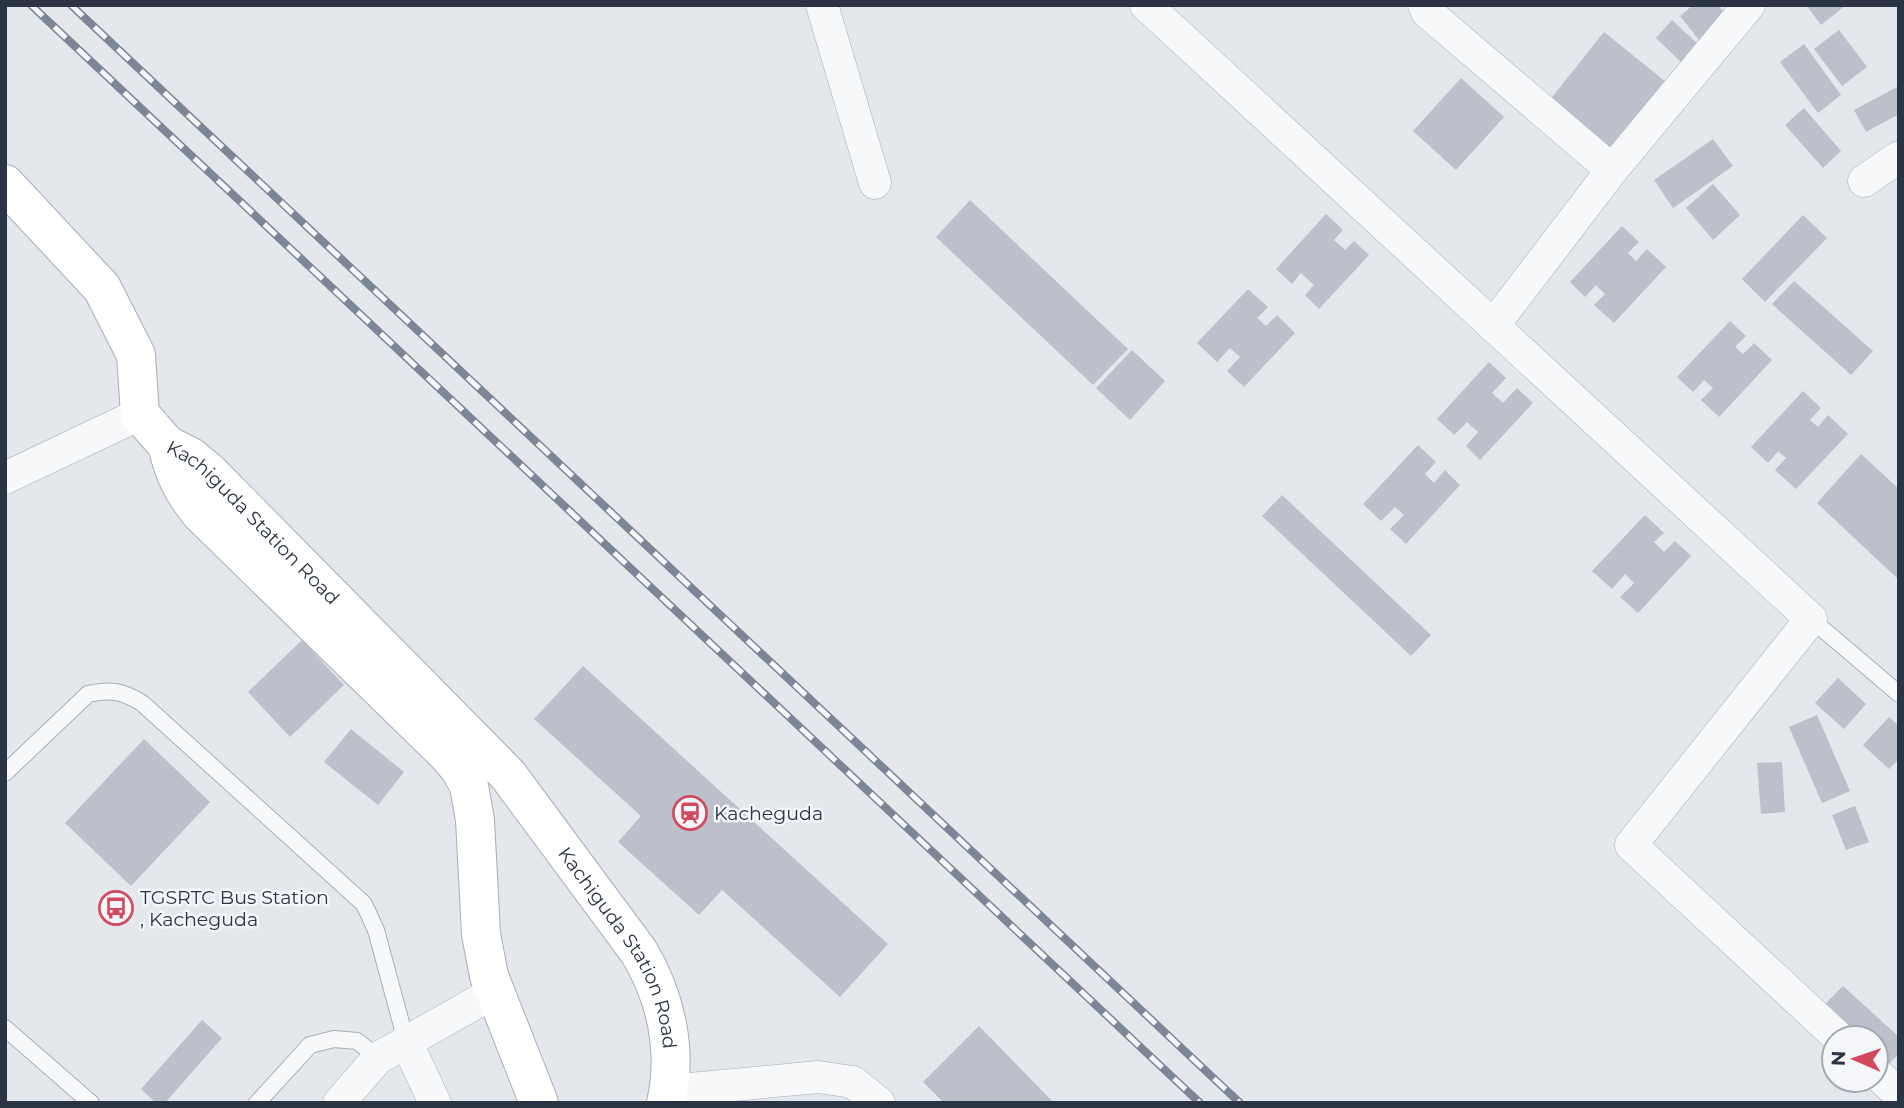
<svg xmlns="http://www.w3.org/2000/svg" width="1904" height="1108" viewBox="0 0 1904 1108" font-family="Montserrat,sans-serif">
	<rect width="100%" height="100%" fill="#e4e7ec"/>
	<g fill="#bbc0ca">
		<path d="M1693 5H1718L1728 17 1699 40 1680 16Z"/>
		<path d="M1806 5H1846L1821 25Z"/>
		<path d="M1672 20 1700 46 1683 64 1656 38Z"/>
		<path d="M1839 30 1867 67 1842 86 1814 49Z"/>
		<path d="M1604 32 1671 86 1611 160 1545 106Z"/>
		<path d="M1804 44 1841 95 1818 113 1780 62Z"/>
		<path d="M1461 78 1504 117 1456 170 1413 131Z"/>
		<path d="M1899 86V114L1866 132 1854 110Z"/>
		<path d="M1804 108 1841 151 1823 168 1785 125Z"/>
		<path d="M1713 139 1733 166 1673 208 1654 180Z"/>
		<path d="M1713 184 1740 215 1713 240 1686 208Z"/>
		<path d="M970 200 1128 349 1093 385 936 237Z"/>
		<path d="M1326 214 1343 230 1334 240 1345 250 1354 241 1369 255 1319 309 1305 295 1314 285 1301 273 1292 284 1276 269Z"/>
		<path d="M1803 215 1827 238 1765 302 1742 279Z"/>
		<path d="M1622 226 1639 242 1628 253 1636 261 1647 249 1666 267 1614 323 1594 305 1605 294 1596 285 1585 297 1570 282Z"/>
		<path d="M1794 281 1873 351 1851 375 1772 304Z"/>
		<path d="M1248 289 1268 307 1257 318 1266 326 1277 315 1295 333 1244 387 1227 371 1240 357 1230 348 1217 362 1197 343Z"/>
		<path d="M1730 321 1746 336 1735 347 1743 354 1754 343 1772 360 1719 417 1701 400 1713 388 1704 380 1693 392 1677 377Z"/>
		<path d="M1132 350 1165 381 1130 420 1096 388Z"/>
		<path d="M1489 362 1506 378 1492 393 1503 403 1517 388 1533 403 1480 460 1466 446 1478 432 1467 422 1454 435 1437 419Z"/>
		<path d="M1803 391 1821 408 1810 420 1818 427 1828 415 1848 434 1796 489 1775 470 1786 458 1778 451 1768 463 1751 447Z"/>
		<path d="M1418 445 1436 462 1425 474 1434 483 1445 470 1460 485 1406 544 1390 529 1404 515 1395 507 1381 521 1363 504Z"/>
		<path d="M1861 454 1899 489V580L1817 503Z"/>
		<path d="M1282 495 1431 635 1411 656 1262 516Z"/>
		<path d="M1645 515 1664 533 1654 542 1664 552 1675 541 1691 556 1638 613 1620 597 1634 583 1625 574 1612 589 1592 571Z"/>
		<path d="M302 640 344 685 290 737 248 692Z"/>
		<path d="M583 666 888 944 840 997 722 890 699 915 618 842 641 816 534 719Z"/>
		<path d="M1838 678 1866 704 1844 729 1815 703Z"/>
		<path d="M1817 715 1850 791 1822 803 1789 727Z"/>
		<path d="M1889 717 1899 726V759L1889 769 1863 745Z"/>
		<path d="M351 729 404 772 378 805 324 762Z"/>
		<path d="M144 739 210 802 131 886 65 823Z"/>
		<path d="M1782 762 1785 812 1761 814 1757 763Z"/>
		<path d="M1855 806 1869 842 1846 850 1832 815Z"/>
		<path d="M1843 986 1899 1037V1053L1889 1064 1876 1051V1038H1862L1825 1004Z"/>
		<path d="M202 1020 222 1038 165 1103H156L141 1089Z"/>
		<path d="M979 1026 1054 1103H944L923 1082Z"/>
	</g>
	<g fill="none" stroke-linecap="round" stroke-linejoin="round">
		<g stroke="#a9aeb7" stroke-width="18">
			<g id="service">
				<path d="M1811 619 1899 694"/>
				<path d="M5 773 88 694C112 689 122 691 142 703L364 904 376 930 406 1041"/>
				<path d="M5 1028 91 1103"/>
				<path d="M257 1103 310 1045 334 1039 357 1041 378 1058"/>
			</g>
		</g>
		<g stroke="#a9aeb7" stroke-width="33">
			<g id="minor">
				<path d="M822 5 875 183"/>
				<path d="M1146 5 1811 619 1631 845 1839 1038"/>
				<path d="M1424 5 1427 12 1612 170"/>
				<path d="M1864 181 1899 157"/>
				<path d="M1493 326 1612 170 1749 5"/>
				<path d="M5 478 140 414"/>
				<path d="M406 1041 435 1103"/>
				<path d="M1876 1073 1899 1094"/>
				<path d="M669 1091 818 1077 853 1082 879 1103"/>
				<path d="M339 1103 378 1058 495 992"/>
			</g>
		</g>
		<g stroke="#a9aeb7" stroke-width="40">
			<g id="secondary">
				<path id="s1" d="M5 184 102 288 136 355 140 414 167 445 191 457 209 472 508 775 639 952C666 997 678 1051 666 1103"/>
				<path d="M167 445C174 474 182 491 201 514L446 753 460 769 469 786 475 820 481 934 489 976 539 1103"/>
			</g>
		</g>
		<use href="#service" stroke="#f7f8fa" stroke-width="16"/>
		<use href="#minor" stroke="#f7f8fa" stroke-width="32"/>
		<use href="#secondary" stroke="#fff" stroke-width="38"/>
		<g stroke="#7d8696" stroke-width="8">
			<g id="rail">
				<path d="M31 5 1200 1103"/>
				<path d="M71 5 1240 1103"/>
			</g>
		</g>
		<use href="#rail" stroke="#f4f6f9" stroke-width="5" stroke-dasharray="16" stroke-linecap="butt"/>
	</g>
	<defs>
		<g id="station-ring" transform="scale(1.75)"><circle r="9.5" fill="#f4f6f9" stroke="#d1495b" stroke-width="1.5"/><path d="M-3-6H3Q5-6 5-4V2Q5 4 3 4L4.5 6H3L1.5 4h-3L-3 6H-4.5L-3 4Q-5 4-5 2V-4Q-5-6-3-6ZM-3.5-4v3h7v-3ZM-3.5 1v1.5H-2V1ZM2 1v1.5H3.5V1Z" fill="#d1495b"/></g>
		<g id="bus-ring" transform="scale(1.75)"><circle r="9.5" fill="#f4f6f9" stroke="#d1495b" stroke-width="1.5"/><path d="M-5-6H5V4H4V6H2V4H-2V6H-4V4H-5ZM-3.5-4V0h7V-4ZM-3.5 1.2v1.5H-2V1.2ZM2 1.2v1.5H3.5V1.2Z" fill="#d1495b"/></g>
	</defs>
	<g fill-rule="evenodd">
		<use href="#station-ring" x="690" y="813"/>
		<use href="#bus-ring" x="116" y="908"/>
	</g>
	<g text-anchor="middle" stroke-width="5" stroke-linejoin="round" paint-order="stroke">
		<g font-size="19" fill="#2b3445" stroke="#f4f6f9">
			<text dy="7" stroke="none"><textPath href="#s1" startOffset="434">Kachiguda Station Road</textPath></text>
			<text dy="7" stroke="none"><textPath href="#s1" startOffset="1001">Kachiguda Station Road</textPath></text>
		</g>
		<g font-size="19" fill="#2b3445" stroke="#f4f6f9" text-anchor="start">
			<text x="714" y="820">Kacheguda</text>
			<text x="140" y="904">TGSRTC Bus Station<tspan x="140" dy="22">, Kacheguda</tspan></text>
		</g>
	</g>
	<rect width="1904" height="1108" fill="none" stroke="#2b3445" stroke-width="14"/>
	<g transform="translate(1855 1059) rotate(272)"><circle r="33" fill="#f4f6f9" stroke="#a4a8b1" stroke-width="2"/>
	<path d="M0-5L12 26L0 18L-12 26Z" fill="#d1495b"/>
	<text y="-10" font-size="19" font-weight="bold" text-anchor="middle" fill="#2b3445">N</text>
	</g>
</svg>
